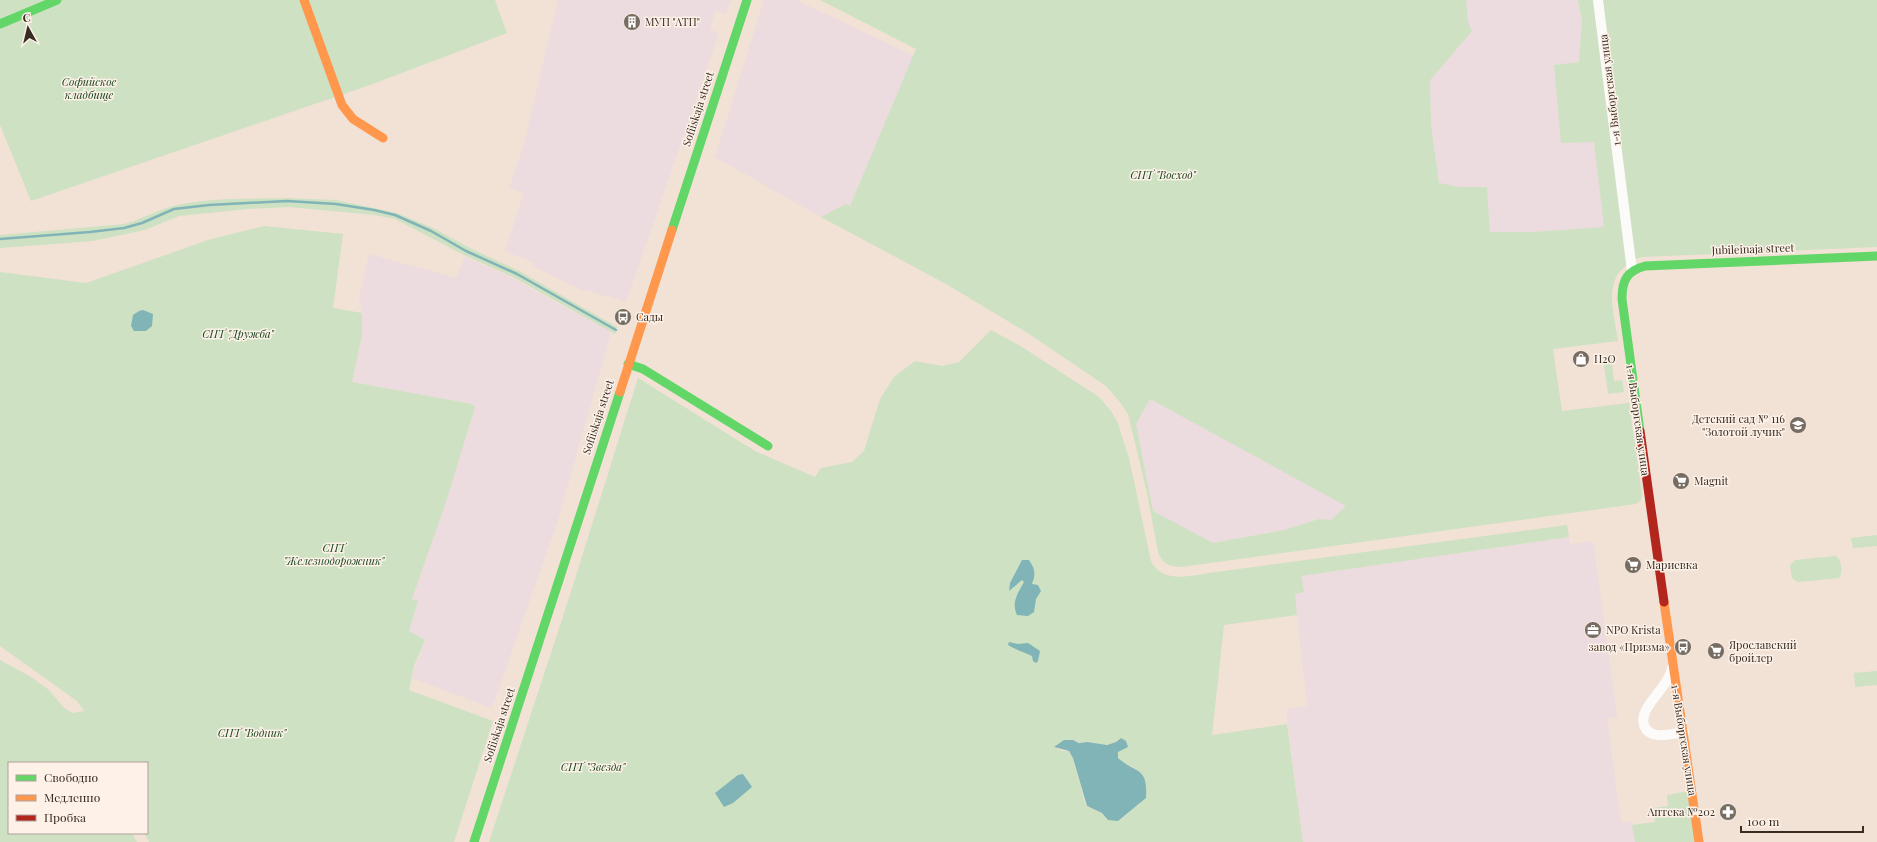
<svg xmlns="http://www.w3.org/2000/svg" width="1877" height="842" viewBox="0 0 1877 842" font-family="'Playfair Display',serif">
	<rect width="100%" height="100%" fill="#f1e2d5"/>
	<g fill="#ecdbdf">
		<path d="M558 0H731L726 14 715 11 710 29 719 33 626 302 605 295 604 297 588 289 586 292 533 266 534 263 505 251 524 193 509 188 525 140Z"/>
		<path d="M764 0H796L914 56 850 206 846 204 821 217 715 157Z"/>
		<path d="M1466 0H1578L1582 21 1580 62 1554 65 1561 143 1594 142 1604 227 1532 232H1490L1487 187H1459L1439 184 1431 125 1430 83 1431 79 1472 31 1468 22Z"/>
		<path d="M369 254 456 278 465 257 508 276 611 332 559 517 492 708 411 678 425 640 409 632 418 601 412 599 448 496 475 407 472 404 352 382 362 335V313L359 297Z"/>
		<path d="M1150 399 1347 506 1331 520 1318 519 1284 530 1213 543 1153 511 1136 424Z"/>
		<path d="M1569 537 1570 544 1593 541 1617 717 1607 719 1621 823 1632 821 1635 842H1303L1287 716 1288 709 1307 706 1295 593 1301 576Z"/>
	</g>
	<g fill="#cee1c3" fill-rule="evenodd">
		<path d="M0 0H495L507 33 373 84 31 201 0 125Z"/>
		<path d="M820 0H1466L1468 22 1472 31 1431 79 1430 83 1431 125 1439 183 1459 187H1487L1490 232H1532L1604 227 1594 142 1561 143 1554 65 1579 62 1582 21 1578 0H1595L1627 265C1602 282 1615 317 1618 341L1553 349 1562 411 1629 403 1642 494 1641 500 1636 504 1181 567C1168 566 1163 564 1158 552L1147 493 1128 414 1119 401 1106 386 1026 332 946 284 821 217 846 204 850 206 916 49ZM1150 399 1346 506 1331 520 1319 519 1284 530 1213 543 1153 511 1136 424Z"/>
		<path d="M1602 0H1877V247L1643 257 1635 259Z"/>
		<path d="M287 198 336 200 397 213 433 228 470 248 519 271 617 327 615 334 513 277 464 255 395 219 375 215 289 207 247 209 179 216 145 230 93 241 0 248V235L124 224C141 220 157 210 173 206 209 197 250 199 287 198Z"/>
		<path d="M264 226 343 234 333 308 362 313V335L352 382 472 404 475 407 448 496 412 599 418 601 409 631 425 640 414 666 409 690 493 721 454 842H149L144 833H147V763H9V833H132L137 842H0V660L31 677 49 690 64 708 73 713 84 711 77 701 0 646V272L86 283 211 239Z"/>
		<path d="M991 330 1019 345 1099 397 1111 411 1117 421 1129 458 1151 561C1162 585 1195 575 1216 572L1567 525 1569 537 1301 576 1304 592 1295 594 1297 615 1224 625 1212 735 1287 724 1303 842H489L568 601 638 378 755 451 815 477 821 468 852 462 864 451 880 399 894 377 915 361 942 366 959 362ZM1120 738 1126 741 1118 752V758L1123 763 1135 768 1140 804 1131 810 1125 816 1108 820 1102 813 1086 806 1073 758 1069 751H1063L1054 747 1073 740C1079 743 1082 742 1088 743 1100 744 1111 748 1120 738Z"/>
		<path d="M1611 355 1614 381 1622 380 1624 392 1608 394 1604 365Z"/>
		<path d="M1877 535V546L1853 548 1851 538Z"/>
		<path d="M1836 556C1842 560 1843 573 1839 578L1798 582 1792 578 1790 565 1795 560Z"/>
		<path d="M1877 671V685L1855 687 1854 673Z"/>
		<path d="M1688 791 1695 842H1635L1632 825 1655 822 1653 808 1668 806 1667 795Z"/>
	</g>
	<g fill="#81b4b6">
		<path d="M143 310 153 314 152 326 146 331H134L131 326 133 315 139 311Z"/>
		<path d="M1022 560H1029C1035 569 1036 574 1032 584L1038 585 1041 591 1036 599 1034 612 1028 616 1017 615C1011 602 1018 593 1024 582L1022 580 1009 591 1010 583Z"/>
		<path d="M1009 642 1018 644 1028 643 1040 651 1038 661 1036 663 1033 661 1032 656C1024 652 1016 650 1008 645Z"/>
		<path d="M1121 738 1126 741 1128 747 1118 752V758C1136 774 1148 766 1146 798L1118 821 1108 820 1102 813 1087 806 1073 758 1069 751 1054 747 1064 740H1073L1079 743 1087 742 1107 745 1116 742Z"/>
		<path d="M743 774 752 787 733 803 724 807 715 793 738 775Z"/>
	</g>
	<g fill="none" stroke-linecap="round" stroke-linejoin="round">
		<path stroke="#81b4b6" stroke-width="2.5" d="M0 239 90 232 124 228 142 223 174 209 209 205 287 201 336 204 374 210 395 215 431 231 466 251 517 274 616 330"/>
		<g stroke="#fdfbf9" stroke-width="10">
			<path d="M1598 0 1632 271"/>
			<path d="M1672 668C1669 688 1638 707 1644 725 1649 741 1672 734 1684 732"/>
		</g>
		<g stroke="#63d668" stroke-width="9">
			<path d="M0 24 57 0"/>
			<path d="M672 230 747 0"/>
			<path d="M628 364 643 369 768 446"/>
			<path d="M1640 431 1622 299C1622 280 1627 271 1645 266L1877 256"/>
			<path d="M474 842 620 392"/>
		</g>
		<g stroke="#ff974d" stroke-width="9">
			<path d="M304 0 342 105 353 119 383 138"/>
			<path d="M620 392 672 230"/>
			<path d="M1664 602 1699 842"/>
		</g>
		<path stroke="#b3261e" stroke-width="9" d="M1640 431 1664 602"/>
	</g>
	<defs>
		<g id="building-disc" transform="scale(0.9)"><circle r="9.5" fill="#776c61" stroke="#fdf1e8"/><path d="M-4-6H4V6H1V3H-1V6H-4ZM-2.5-4.3h1.7v1.8h-1.7ZM.8-4.3h1.7v1.8H.8ZM-2.5-1h1.7V.8h-1.7ZM.8-1h1.7V.8H.8Z" fill="#fff"/></g>
		<g id="bus-disc" transform="scale(0.9)"><circle r="9.5" fill="#776c61" stroke="#fdf1e8"/><path d="M-5-6H5V4H4V6H2V4H-2V6H-4V4H-5ZM-3.5-4V0h7V-4ZM-3.5 1.2v1.5H-2V1.2ZM2 1.2v1.5H3.5V1.2Z" fill="#fff"/></g>
		<g id="shop-disc" transform="scale(0.9)"><circle r="9.5" fill="#776c61" stroke="#fdf1e8"/><path d="M-5-2.5h2.3a2.7 3.5 0 0 1 5.4 0H5L5.5 6h-11ZM-1.5-2.5h3a1.5 2.3 0 0 0-3 0Z" fill="#fff"/></g>
		<g id="school-disc" transform="scale(0.9)"><circle r="9.5" fill="#776c61" stroke="#fdf1e8"/><path d="M0-5L7-2L0 1L-7-2ZM-4 1L0 2.5L4 1V4Q0 6-4 4Z" fill="#fff"/></g>
		<g id="supermarket-disc" transform="scale(0.9)"><circle r="9.5" fill="#776c61" stroke="#fdf1e8"/><path d="M-6-5.5h2.5l.6 2H6L4.5 2H-2.5L-4.4-4H-6ZM-1.5 3.2a1.3 1.3 0 1 0 .1 0ZM3 3.2a1.3 1.3 0 1 0 .1 0Z" fill="#fff"/></g>
		<g id="office-disc" transform="scale(0.9)"><circle r="9.5" fill="#776c61" stroke="#fdf1e8"/><path d="M-6-3h4V-5.5h4V-3h4V5H-6ZM-1-4.5V-3h2v-1.5ZM-6 0V1H6V0Z" fill="#fff"/></g>
		<g id="pharmacy-disc" transform="scale(0.9)"><circle r="9.5" fill="#776c61" stroke="#fdf1e8"/><path d="M-2-6h4v4h4v4h-4v4h-4v-4h-4v-4h4Z" fill="#fff"/></g>
	</defs>
	<g fill-rule="evenodd">
		<use href="#building-disc" x="632" y="22"/>
		<use href="#bus-disc" x="623" y="317"/>
		<use href="#shop-disc" x="1581" y="359"/>
		<use href="#school-disc" x="1798" y="425"/>
		<use href="#supermarket-disc" x="1681" y="481"/>
		<use href="#supermarket-disc" x="1633" y="565"/>
		<use href="#office-disc" x="1593" y="630"/>
		<use href="#bus-disc" x="1683" y="647"/>
		<use href="#supermarket-disc" x="1716" y="651"/>
		<use href="#pharmacy-disc" x="1728" y="812"/>
	</g>
	<g text-anchor="middle" stroke-width="3" stroke-linejoin="round" paint-order="stroke">
		<g font-size="11" fill="#362c22" stroke="#fdf1e8" text-anchor="start">
			<text x="645" y="26">МУП "АТП"</text>
			<text x="636" y="321">Сады</text>
			<text x="1594" y="363">H2O</text>
			<text x="1785" y="423" text-anchor="end">Детский сад № 116<tspan x="1785" dy="13">"Золотой лучик"</tspan></text>
			<text x="1694" y="485">Magnit</text>
			<text x="1646" y="569">Мариевка</text>
			<text x="1606" y="634">NPO Krista</text>
			<text x="1729" y="649">Ярославский<tspan x="1729" dy="13">бройлер</tspan></text>
			<text x="1670" y="651" text-anchor="end">завод «Призма»</text>
			<text x="1715" y="816" text-anchor="end">Аптека №202</text>
		</g>
		<g font-size="11" font-style="italic" fill="#14461d" stroke="#fdf1e8">
			<text x="89" y="86">Софийское<tspan x="89" dy="13">кладбище</tspan></text>
			<text x="1163" y="179">СНТ "Восход"</text>
			<text x="238" y="338">СНТ "Дружба"</text>
			<text x="334" y="552">СНТ<tspan x="334" dy="13">"Железнодорожник"</tspan></text>
			<text x="252" y="737">СНТ "Водник"</text>
			<text x="593" y="771">СНТ "Звезда"</text>
		</g>
		<g font-size="11" fill="#362c22" stroke="#fdf1e8">
			<text transform="translate(1610 90) rotate(-97)" y="4">1-я Выборгская улица</text>
			<text transform="translate(698 109) rotate(-72)" y="4">Sofiiskaja street</text>
			<text transform="translate(1753 249) rotate(-2)" y="4">Jubileinaja street</text>
			<text transform="translate(598 417) rotate(-72)" y="4">Sofiiskaja street</text>
			<text transform="translate(1638 420) rotate(82)" y="4">1-я Выборгская улица</text>
			<text transform="translate(499 725) rotate(-72)" y="4">Sofiiskaja street</text>
			<text transform="translate(1684 740) rotate(81)" y="4">1-я Выборгская улица</text>
		</g>
	</g>
	<rect x="8" y="762" width="140" height="72" fill="#fdf1e8" stroke="#ada299"/>
	<rect x="16" y="775" width="20" height="6" fill="#63d668" stroke="#ada299"/>
	<text x="44" y="782" font-size="12" fill="#362c22">Свободно</text>
	<rect x="16" y="795" width="20" height="6" fill="#ff974d" stroke="#ada299"/>
	<text x="44" y="802" font-size="12" fill="#362c22">Медленно</text>
	<rect x="16" y="815" width="20" height="6" fill="#b3261e" stroke="#ada299"/>
	<text x="44" y="822" font-size="12" fill="#362c22">Пробка</text>
	<g transform="translate(28 28) rotate(352)" stroke="#fdf1e8" stroke-width="3" paint-order="stroke">
	<path d="M0-3L7 15L0 10L-7 15Z" fill="#362c22"/>
	<text y="-6" font-size="11" font-weight="bold" text-anchor="middle" fill="#362c22">С</text>
	</g>
	<path d="M1741 826v6h122v-6" fill="none" stroke="#362c22" stroke-width="2"/>
	<text x="1747" y="826" font-size="12" fill="#362c22" stroke="#fdf1e8" stroke-width="3" paint-order="stroke">100 m</text>
</svg>
